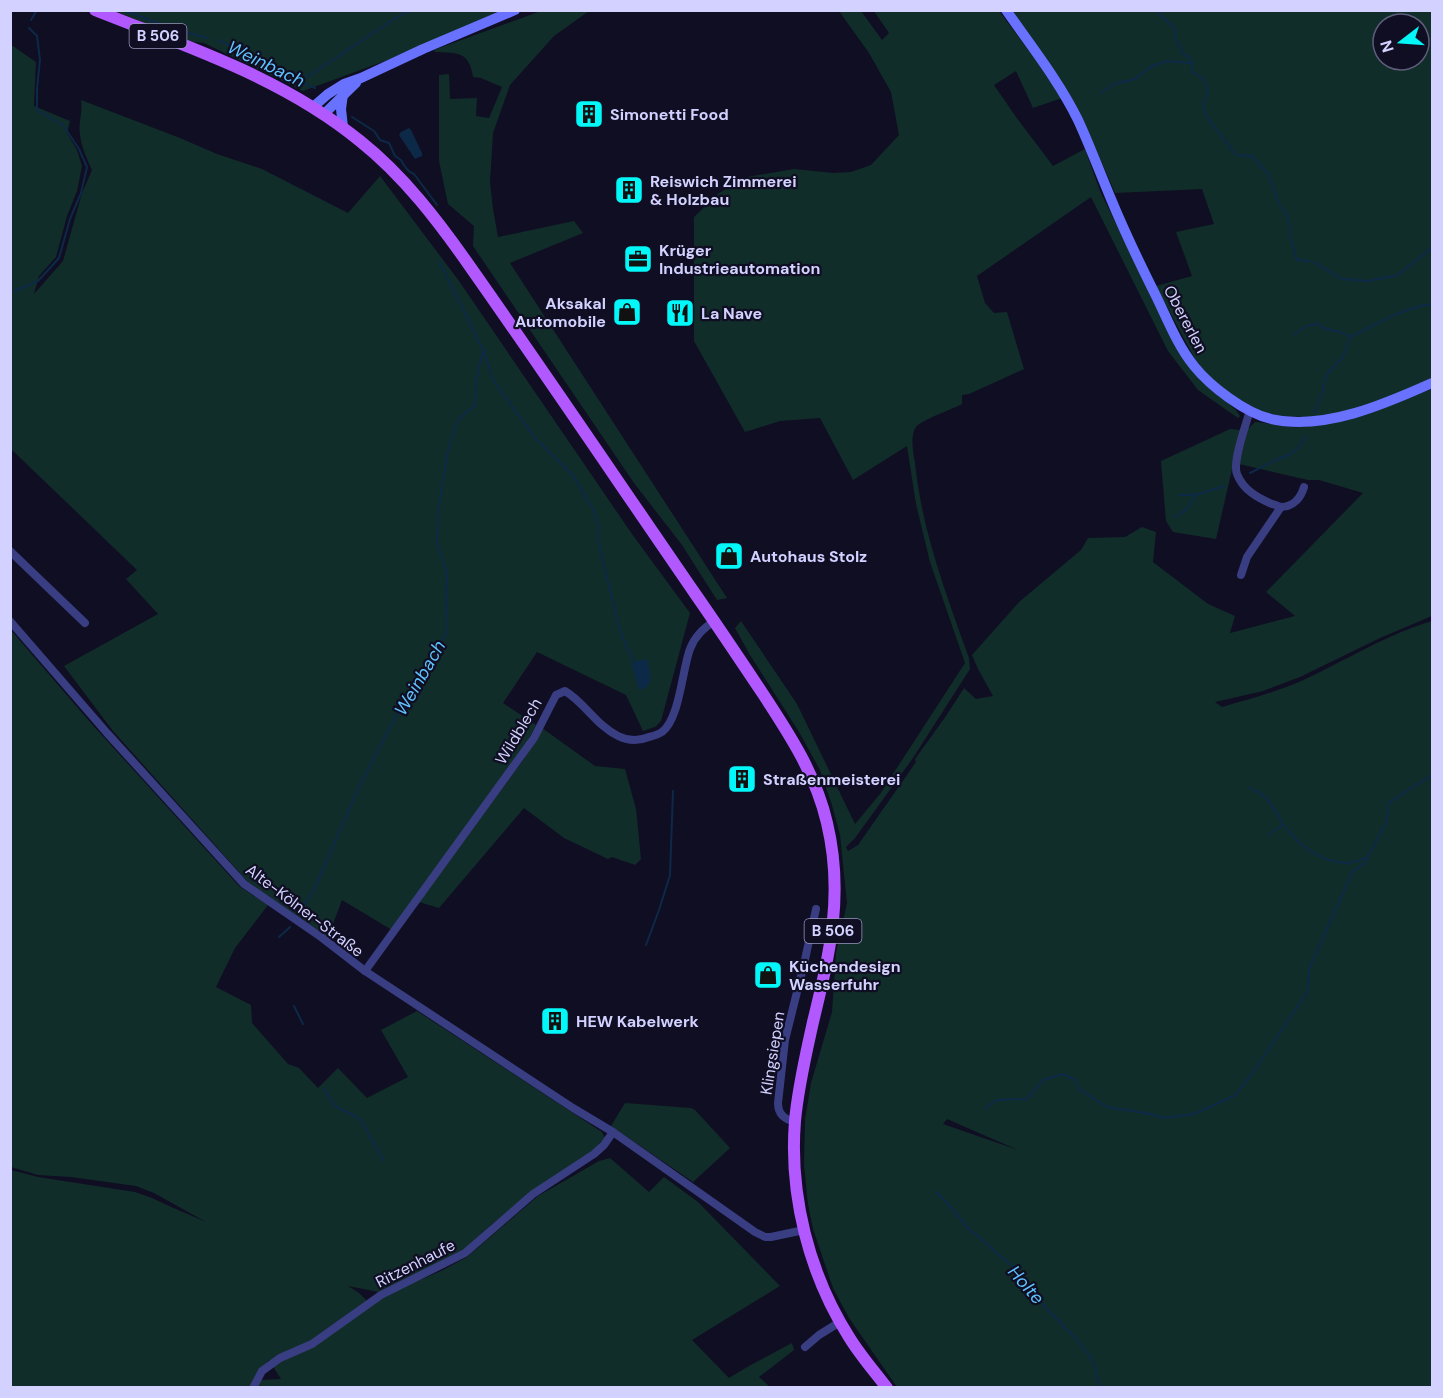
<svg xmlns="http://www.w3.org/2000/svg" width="1443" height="1398" viewBox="0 0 1443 1398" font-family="'DM Sans',sans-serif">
	<rect width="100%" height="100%" fill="#100e23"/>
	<g fill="#112d29" fill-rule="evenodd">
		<path d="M115 11H507L385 61 303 91 204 43 187 41Z"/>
		<path d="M541 11H589L554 36 510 85 493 133 490 182 493 209 498 237 574 221 583 233 510 263 727 598 717 600 682 545 634 483 473 246 474 226 448 204 439 161V75L449 74 450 99 477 98 476 116 489 118 502 87 481 78 473 77C469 51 458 53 435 52L434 50Z"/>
		<path d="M839 11H861L882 40 889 33 874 11H999L1042 68 1062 98 1033 108 1016 71 994 85 1016 117 1053 166 1085 149 1100 191 1172 339 1210 388 1235 409 1240 416 1238 418 1198 390 1168 351 1091 197 977 276 985 303 994 313 1007 312 1024 369 969 394 962 395V404C953 409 921 420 916 427 910 435 913 452 915 463 922 531 946 594 969 658L970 669 913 758 855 838 846 847 848 851 858 845 916 762 915 759 946 716 964 688 976 699 993 696 978 669 972 655 1019 602 1081 550 1088 538 1125 537 1142 527 1156 532 1153 562 1208 604 1235 616 1230 633 1295 616 1266 592 1363 493 1319 480H1308L1239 464 1248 429 1255 422C1270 423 1287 428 1302 427 1347 423 1390 405 1432 389V616L1380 638 1300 677 1263 691 1215 702 1222 707C1249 699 1276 692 1301 681 1345 661 1387 634 1432 621V1387H897L849 1318 833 1288 813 1229 808 1204 804 1165 805 1120 811 1083 832 1012 836 953 847 903 840 835 832 805 820 770 799 732 750 655 735 628 741 621 797 704 855 824 880 794 965 663 930 562 916 504 907 446 853 480 820 418 780 421 745 432 694 341V217L719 193 747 177 794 169 833 173 851 172 871 165 899 135 891 92 869 53ZM947 1119 1018 1150 943 1124Z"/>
		<path d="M1012 11H1432V379L1371 405 1322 417 1271 416 1240 402 1217 386 1198 365 1156 286 1192 276 1176 232 1214 224 1202 189 1115 193 1096 149ZM1383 24H1419V60H1383Z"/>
		<path d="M10 44 36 62 34 106 70 121 67 133 77 150 82 166 77 191 67 216 56 257 39 276 34 294 63 261 82 193 92 170C87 159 81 146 80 134 78 122 83 113 81 100L180 138 217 154 262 169 348 213 380 176 459 281 632 534 690 613 661 721 655 727 643 731 626 695 537 652 503 703 536 725 527 742 392 930 342 900 328 937 248 882 113 731 64 666 158 614 126 579 137 570 11 449Z"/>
		<path d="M1230 429 1241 430 1216 539 1173 532 1166 521 1161 461Z"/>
		<path d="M10 629 90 722 239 886 268 905 235 948 216 987 251 1005 252 1023 288 1064 299 1068 318 1088 338 1068 367 1098 408 1077 381 1030 417 1011 602 1132 605 1138 592 1152 532 1192 493 1223 463 1250 379 1292 348 1286 359 1293 371 1305 382 1296 441 1271 467 1257 538 1196 599 1161 610 1158 649 1192 664 1177 698 1202 780 1286 692 1340 729 1378 749 1366 792 1343 794 1350 759 1377 770 1387H256L261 1380 281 1379 269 1360 250 1387H11V1170L38 1177 135 1192 152 1198 169 1206 206 1222 154 1193 136 1186 71 1177 38 1175 11 1167Z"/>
		<path d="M542 728 595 766 625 769 636 809 641 859 635 865 612 857 608 859 564 838 524 808 439 908 419 902 524 759Z"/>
		<path d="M625 1103 691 1108 695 1110 730 1148 693 1182 611 1126Z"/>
	</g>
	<g fill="#0d2948">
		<path d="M409 128 411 130 422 153V156L415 159 399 135 401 132Z"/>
		<path d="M647 659C650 671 656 687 639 690L632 665 633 662Z"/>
	</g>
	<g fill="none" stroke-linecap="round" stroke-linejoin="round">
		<g stroke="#0d2948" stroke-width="2">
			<path d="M123 10 174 29 207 38"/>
			<path d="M1156 10 1175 29V36L1183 54 1189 57 1193 63 1192 72 1204 79 1208 91 1203 105 1207 117 1236 155 1252 156 1268 174 1280 206 1287 215 1290 226V235L1297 260 1310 261"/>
			<path d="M31 20 37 10"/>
			<path d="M217 40 245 52 280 73 315 88"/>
			<path d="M298 81 310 75 394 19 410 10"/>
			<path d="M1101 93 1114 84 1135 79 1150 67 1167 61 1191 63"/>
			<path d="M352 117 374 131 380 140 389 143 395 156 401 160C404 166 408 172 414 174L437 205"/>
			<path d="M1314 262 1342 279 1367 281 1398 275 1432 248"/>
			<path d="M15 291 38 281 59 258 70 219 81 193 87 167 79 149 63 125 37 110V88L40 60 37 36 29 28"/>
			<path d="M1294 334 1309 325 1319 324 1323 328 1341 332 1350 337C1378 324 1401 308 1432 304"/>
			<path d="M484 351 493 380 536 439 572 474 593 509 599 527 597 537 620 631 635 665"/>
			<path d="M1314 413 1323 390 1324 381 1328 373 1343 357 1350 337"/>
			<path d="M1250 473 1278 459 1289 455 1298 448 1306 436"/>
			<path d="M1179 495H1195L1225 486"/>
			<path d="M1175 517 1187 509 1195 496"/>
			<path d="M1250 788C1269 795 1274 810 1284 825 1298 845 1322 863 1347 863 1353 863 1360 860 1365 858"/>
			<path d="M1268 835 1283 825"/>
			<path d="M298 914 314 890 359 787 379 748 409 692 446 634 447 573 437 543 438 511 448 450 458 420 475 405 476 381 483 350 439 261"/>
			<path d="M279 937 290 927"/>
			<path d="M646 945 659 910 670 875 673 791"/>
			<path d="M294 1006 303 1024"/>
			<path d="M324 1088 335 1106 360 1119 384 1161"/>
			<path d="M985 1108 997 1100 1027 1099 1043 1080 1063 1074 1075 1080 1078 1088 1107 1107 1151 1114 1164 1118 1194 1114 1236 1095 1258 1065 1308 991 1309 969 1353 871 1364 864 1387 821 1388 803 1432 775"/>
			<path d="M936 1192 950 1206 967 1227 1012 1266 1029 1290 1077 1340 1089 1355 1094 1363 1098 1382 1103 1388"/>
		</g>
		<g stroke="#393d82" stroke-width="8">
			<path d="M1250 410C1246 425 1232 462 1237 474 1243 490 1258 498 1272 504 1274 504 1280 507 1281 507 1294 507 1301 497 1304 487"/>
			<path d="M10 551 85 623"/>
			<path d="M1241 575 1247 557 1281 507"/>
			<path d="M10 621 107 733 244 884 321 937 365 971 573 1108 613 1132 755 1232 765 1237H771L804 1230"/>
			<path d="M365 971 534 738 556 695 565 691C585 703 597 726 618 736 628 741 639 741 649 737 653 736 659 734 662 732 680 718 682 670 690 649 695 636 703 629 714 621"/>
			<path d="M795 1122C785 1119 778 1115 778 1103L785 1040 804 964 816 909"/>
			<path d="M805 1347 819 1335 840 1322"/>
			<path d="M253 1388 262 1371 280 1358 312 1344 381 1295 465 1253 533 1194 594 1154 604 1145 613 1132"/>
		</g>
		<g stroke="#6872fe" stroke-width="10">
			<path d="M1006 10C1031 46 1059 81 1078 120 1090 146 1100 173 1111 199 1125 233 1141 266 1157 298 1168 321 1178 346 1194 366 1210 386 1245 413 1271 419 1324 431 1385 404 1432 383"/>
			<path d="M313 107 328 94 344 84 361 78 423 49 515 10"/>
			<path d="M324 114 356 83"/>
			<path d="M343 127 341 109 343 94"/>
		</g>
		<path stroke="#b159fe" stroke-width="12" d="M95 10C187 47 282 77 360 141 404 176 439 222 471 268 547 376 621 486 696 595 719 628 741 661 763 694 790 735 816 775 827 823 844 894 830 952 813 1022 806 1054 798 1087 795 1121 789 1195 809 1274 849 1337 860 1355 874 1371 887 1388"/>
	</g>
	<defs>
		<g id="building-square" transform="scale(1.5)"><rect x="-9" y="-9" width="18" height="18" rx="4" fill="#02f7f9" stroke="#100e23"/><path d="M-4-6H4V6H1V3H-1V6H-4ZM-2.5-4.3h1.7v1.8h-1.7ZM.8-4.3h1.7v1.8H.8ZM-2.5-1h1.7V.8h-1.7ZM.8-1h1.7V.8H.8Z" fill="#111"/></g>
		<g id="office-square" transform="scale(1.5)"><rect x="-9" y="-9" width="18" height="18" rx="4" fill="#02f7f9" stroke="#100e23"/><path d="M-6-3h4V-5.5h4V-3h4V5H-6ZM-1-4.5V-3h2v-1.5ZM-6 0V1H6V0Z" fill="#111"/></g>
		<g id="shop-square" transform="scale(1.5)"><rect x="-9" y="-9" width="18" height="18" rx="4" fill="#02f7f9" stroke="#100e23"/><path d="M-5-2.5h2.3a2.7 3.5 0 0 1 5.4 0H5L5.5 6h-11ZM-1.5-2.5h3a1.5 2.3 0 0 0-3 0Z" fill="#111"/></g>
		<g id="restaurant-square" transform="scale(1.5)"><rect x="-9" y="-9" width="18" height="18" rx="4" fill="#02f7f9" stroke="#100e23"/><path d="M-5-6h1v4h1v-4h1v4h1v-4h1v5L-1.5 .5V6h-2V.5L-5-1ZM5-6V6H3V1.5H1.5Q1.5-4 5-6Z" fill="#111"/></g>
	</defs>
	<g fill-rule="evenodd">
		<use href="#building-square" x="589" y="114"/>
		<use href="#building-square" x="629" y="190"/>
		<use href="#office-square" x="638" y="259"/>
		<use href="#shop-square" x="627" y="312"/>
		<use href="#restaurant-square" x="680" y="313"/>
		<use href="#shop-square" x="729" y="556"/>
		<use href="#building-square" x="742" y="779"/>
		<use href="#shop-square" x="768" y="975"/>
		<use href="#building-square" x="555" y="1021"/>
	</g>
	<g text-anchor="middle" stroke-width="4.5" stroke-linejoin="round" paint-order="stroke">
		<g fill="#100e23" stroke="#9896bd" stroke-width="1.5">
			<rect x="129.5" y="24" width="57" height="24" rx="4.5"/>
			<rect x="804.5" y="919" width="57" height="24" rx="4.5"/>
		</g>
		<g font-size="15" font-weight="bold" fill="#d2d1ff">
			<text x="158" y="41">B 506</text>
			<text x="833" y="936">B 506</text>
		</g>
		<g font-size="16" font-weight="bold" fill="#d2d1ff" stroke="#100e23" text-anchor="start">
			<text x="610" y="120">Simonetti Food</text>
			<text x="650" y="187">Reiswich Zimmerei<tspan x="650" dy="18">&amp; Holzbau</tspan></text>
			<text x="659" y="256">Krüger<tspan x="659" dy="18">Industrieautomation</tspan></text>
			<text x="606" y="309" text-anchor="end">Aksakal<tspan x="606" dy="18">Automobile</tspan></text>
			<text x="701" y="319">La Nave</text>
			<text x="750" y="562">Autohaus Stolz</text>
			<text x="763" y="785">Straßenmeisterei</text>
			<text x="789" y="972">Küchendesign<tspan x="789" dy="18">Wasserfuhr</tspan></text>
			<text x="576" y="1027">HEW Kabelwerk</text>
		</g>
		<g font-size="16" fill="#d2d1ff" stroke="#100e23">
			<text transform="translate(1186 319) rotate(62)" y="6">Obererlen</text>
			<text transform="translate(518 731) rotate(-59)" y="6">Wildblech</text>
			<text transform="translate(305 910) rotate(37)" y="6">Alte-Kölner-Straße</text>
			<text transform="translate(772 1053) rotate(-81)" y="6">Klingsiepen</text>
			<text transform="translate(415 1263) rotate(-27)" y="6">Ritzenhaufe</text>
		</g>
		<g font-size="18" font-style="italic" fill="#5fc3fe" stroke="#100e23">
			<text transform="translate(266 64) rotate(26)" y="6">Weinbach</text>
			<text transform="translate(420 678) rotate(-60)" y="6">Weinbach</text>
			<text transform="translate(1026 1285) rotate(49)" y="6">Holte</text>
		</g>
	</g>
	<rect width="1443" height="1398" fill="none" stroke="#d2d1ff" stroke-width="24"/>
	<g transform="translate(1401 42) rotate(253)"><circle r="28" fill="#100e23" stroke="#5e5c7b" stroke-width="1.5"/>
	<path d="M0-4.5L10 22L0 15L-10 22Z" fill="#02f7f9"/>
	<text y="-9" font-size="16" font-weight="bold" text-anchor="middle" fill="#d2d1ff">N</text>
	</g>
</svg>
